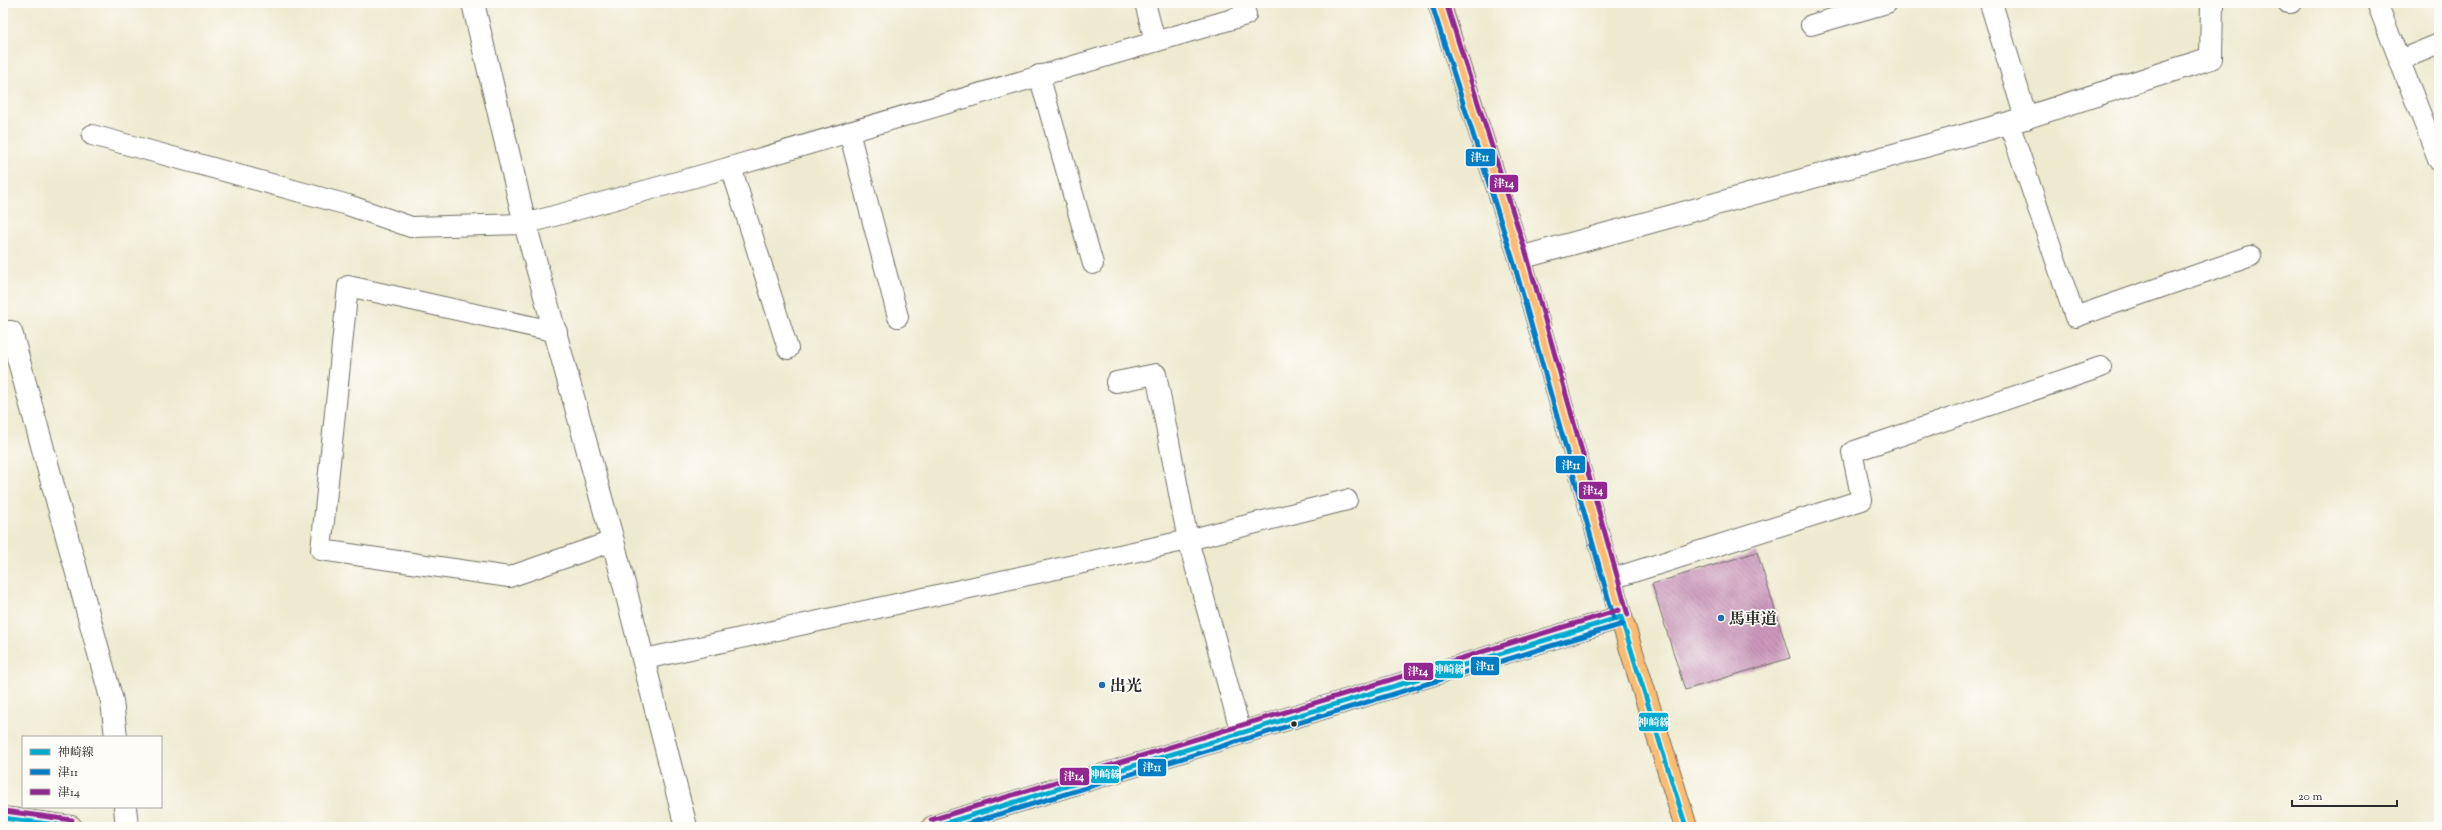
<svg xmlns="http://www.w3.org/2000/svg" width="2442" height="830" viewBox="0 0 2442 830" font-family="'Sorts Mill Goudy','Noto Serif JP',serif">
	<defs>
		<pattern id="building-back-hatch" width="6" height="6" patternUnits="userSpaceOnUse"><rect width="6" height="6" fill="#cb97bb"/><path d="M-1 5l2 2M0 0l6 6M5-1l2 2" fill="none" stroke="#a57b98"/></pattern>
	</defs>
	<rect width="100%" height="100%" fill="#fdfcf7"/>
	<filter id="ink" filterUnits="userSpaceOnUse"><feTurbulence type="fractalNoise" baseFrequency=".025" numOctaves="2"/><feDisplacementMap in="SourceGraphic" scale="8" xChannelSelector="R" yChannelSelector="G"/><feConvolveMatrix kernelMatrix="1 2 1 2 8 2 1 2 1" color-interpolation-filters="sRGB"/></filter>
	<filter id="wash" filterUnits="userSpaceOnUse"><feTurbulence type="fractalNoise" baseFrequency=".012" numOctaves="4" result="noise"/><feDisplacementMap in="SourceGraphic" scale="16" xChannelSelector="R" yChannelSelector="G"/><feGaussianBlur stdDeviation="0.9" result="paint"/><feColorMatrix in="noise" values="0 0 0 0 0 0 0 0 0 0 0 0 0 0 0 0 0 1.4 0 .05"/><feComposite in="paint" operator="in"/></filter>
	<g filter="url(#wash)">
		<rect width="100%" height="100%" fill="#eeead0"/>
		<g id="blocks">
			<path fill="url(#building-back-hatch)" d="M1757 552 1790 658 1685 690 1652 584Z"/>
		</g>
	</g>
	<g filter="url(#ink)">
		<use href="#blocks" fill-opacity="0" stroke="#6f6e65" stroke-width="1"/>
		<g fill="none" stroke-linecap="round" stroke-linejoin="round">
			<g stroke="#6f6e65" stroke-width="22">
				<g id="service">
					<path d="M1145 3 1155 41"/>
					<path d="M2288 3H2291"/>
					<path d="M2377 3 2439 161"/>
					<path d="M1811 25 1887 3"/>
					<path d="M2400 60 2439 44"/>
					<path d="M1039 75 1093 264"/>
					<path d="M2009 123 2075 317 2251 256"/>
					<path d="M849 132 898 317"/>
					<path d="M92 135 348 205 411 227 525 224 731 167 1246 15 1243 3"/>
					<path d="M731 167 788 349"/>
					<path d="M557 332 348 286 321 550 509 577 613 541"/>
					<path d="M1116 382 1156 374 1188 540 1241 733"/>
					<path d="M1611 579 1862 500 1852 452 2101 367"/>
					<path d="M645 659 1188 540 1347 500"/>
				</g>
			</g>
			<g stroke="#6f6e65" stroke-width="24">
				<g id="minor">
					<path d="M473 3 525 224 613 541 686 827"/>
					<path d="M1991 3 2026 118"/>
					<path d="M1520 258 2009 123 2211 58 2212 3"/>
					<path d="M3 332H11L112 701 116 737"/>
					<path d="M125 807 127 827"/>
				</g>
			</g>
			<g stroke="#6f6e65" stroke-width="24">
				<g id="secondary">
					<path d="M3 818 71 827"/>
					<path d="M933 827 1621 617"/>
				</g>
			</g>
			<g stroke="#6f6e65" stroke-width="24">
				<path id="trunk" d="M1439 3 1520 258 1621 617 1686 827"/>
			</g>
			<use href="#service" stroke="#fff" stroke-width="20"/>
			<use href="#minor" stroke="#fff" stroke-width="22"/>
			<use href="#secondary" stroke="#fee4c5" stroke-width="22"/>
			<use href="#trunk" stroke="#fdbc6f" stroke-width="22"/>
			<g stroke="#fdfcf7" stroke-width="8">
				<g id="bus-1">
					<path d="M1621 617 1686 827"/>
					<path d="M3 818 71 827"/>
					<path d="M933 827 1621 617"/>
				</g>
			</g>
			<g stroke="#fdfcf7" stroke-width="8">
				<g id="bus-2">
					<path d="M1432 5 1513 260 1614 619"/>
					<path d="M957 827 1623 624"/>
				</g>
			</g>
			<g stroke="#fdfcf7" stroke-width="8">
				<g id="bus-3">
					<path d="M1446 3 1527 256 1628 615"/>
					<path d="M4 811 72 820"/>
					<path d="M931 820 1619 610"/>
				</g>
			</g>
			<use href="#bus-1" stroke="#00a9ce" stroke-width="5"/>
			<use href="#bus-2" stroke="#007dc5" stroke-width="5"/>
			<use href="#bus-3" stroke="#92278f" stroke-width="5"/>
		</g>
	</g>
	<g fill="#1f6fb2" stroke="#fdfcf7" stroke-width="1.5">
		<circle cx="1721" cy="618" r="4"/>
		<circle cx="1102" cy="685" r="4"/>
	</g>
	<circle fill="#2b2b2b" stroke="#fdfcf7" stroke-width="1.5" cx="1294" cy="724" r="3.5"/>
	<g text-anchor="middle" stroke-width="3.5" stroke-linejoin="round" paint-order="stroke">
		<g font-size="16" font-weight="bold" fill="#2b2b2b" stroke="#fdfcf7" text-anchor="start">
			<text x="1729" y="624">馬車道</text>
			<text x="1110" y="691">出光</text>
		</g>
	</g>
	<g stroke="#fdfcf7" stroke-width="1.5">
		<rect x="1465" y="148" width="31" height="19" rx="4" fill="#007dc5"/>
		<rect x="1489" y="174" width="30" height="19" rx="4" fill="#92278f"/>
		<rect x="1555" y="455" width="31" height="19" rx="4" fill="#007dc5"/>
		<rect x="1578" y="481" width="30" height="19" rx="4" fill="#92278f"/>
		<rect x="1470" y="656" width="30" height="20" rx="4" fill="#007dc5"/>
		<rect x="1434" y="660" width="30" height="19" rx="4" fill="#00a9ce"/>
		<rect x="1403" y="662" width="31" height="19" rx="4" fill="#92278f"/>
		<rect x="1638" y="712" width="31" height="20" rx="4" fill="#00a9ce"/>
		<rect x="1137" y="758" width="30" height="19" rx="4" fill="#007dc5"/>
		<rect x="1090" y="765" width="30" height="19" rx="4" fill="#00a9ce"/>
		<rect x="1059" y="767" width="31" height="19" rx="4" fill="#92278f"/>
	</g>
	<g font-size="11" text-anchor="middle" font-weight="bold" fill="#fff">
		<text x="1480" y="161">津11</text>
		<text x="1504" y="187">津14</text>
		<text x="1571" y="469">津11</text>
		<text x="1593" y="494">津14</text>
		<text x="1485" y="670">津11</text>
		<text x="1449" y="673">神崎線</text>
		<text x="1418" y="675">津14</text>
		<text x="1654" y="726">神崎線</text>
		<text x="1152" y="771">津11</text>
		<text x="1105" y="778">神崎線</text>
		<text x="1074" y="780">津14</text>
	</g>
	<rect width="2442" height="830" fill="none" stroke="#fdfcf7" stroke-width="16"/>
	<rect x="22" y="736" width="140" height="72" fill="#fdfcf7" stroke="#a9a8a5"/>
	<rect x="30" y="749" width="20" height="6" fill="#00a9ce" stroke="#a9a8a5"/>
	<text x="58" y="756" font-size="12" fill="#2b2b2b">神崎線</text>
	<rect x="30" y="769" width="20" height="6" fill="#007dc5" stroke="#a9a8a5"/>
	<text x="58" y="776" font-size="12" fill="#2b2b2b">津11</text>
	<rect x="30" y="789" width="20" height="6" fill="#92278f" stroke="#a9a8a5"/>
	<text x="58" y="796" font-size="12" fill="#2b2b2b">津14</text>
	<path d="M2292 800v6h105v-6" fill="none" stroke="#2b2b2b" stroke-width="2"/>
	<text x="2298" y="800" font-size="12" fill="#2b2b2b" stroke="#fdfcf7" stroke-width="3" paint-order="stroke">20 m</text>
</svg>
